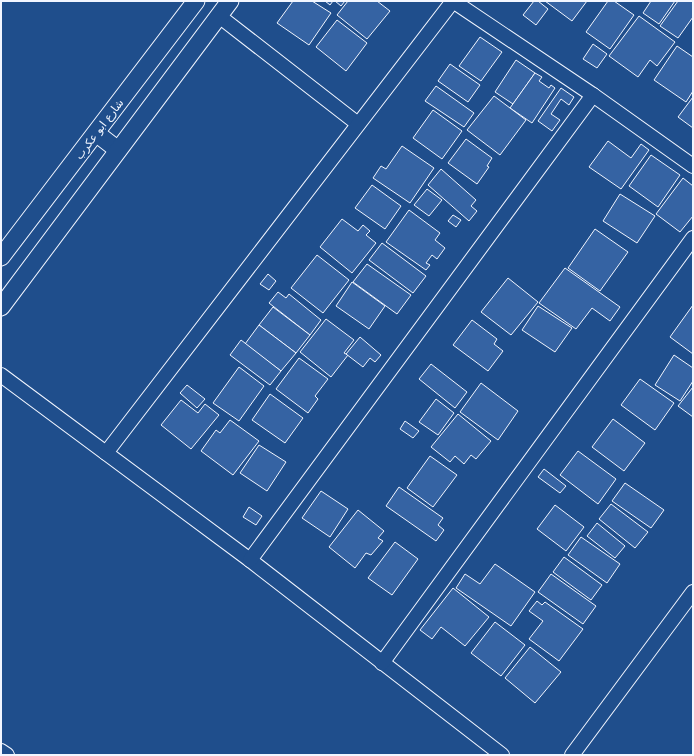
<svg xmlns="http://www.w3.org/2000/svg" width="694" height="756" viewBox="0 0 694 756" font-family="'DejaVu Sans',Cairo,sans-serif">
	<rect width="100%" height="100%" fill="#1f4e8c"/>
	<g fill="#3563a3" stroke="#f2f6ff">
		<path d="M293 1H312L331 13 309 45 277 23Z"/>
		<path d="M325 1H333L330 5Z"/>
		<path d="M335 1H345L341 6Z"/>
		<path d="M348 1H377L390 11 367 39 337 15Z"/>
		<path d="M534 1H538L548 9 536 25 523 15Z"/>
		<path d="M545 1H587L572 21Z"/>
		<path d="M608 1H614L634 15 610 49 586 32Z"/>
		<path d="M651 1H675L659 24 643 13Z"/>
		<path d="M678 1H693V17L678 38 660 26Z"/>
		<path d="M639 16 675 42 657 66 650 60 638 77 609 56Z"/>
		<path d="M337 20 367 43 346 71 316 47Z"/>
		<path d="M480 37 502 52 481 81 459 66Z"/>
		<path d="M593 44 607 54 597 68 583 59Z"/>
		<path d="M677 46 693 57V91L686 102 654 80Z"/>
		<path d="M516 60 535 73 513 104 495 92Z"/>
		<path d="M450 64 480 85 468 102 438 81Z"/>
		<path d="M535 73 542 77 539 81 549 88 551 85 555 88 532 123 510 108Z"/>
		<path d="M436 86 474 113 464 127 425 101Z"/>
		<path d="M561 88 574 97 569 105 561 99 551 114 560 120 552 131 538 121Z"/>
		<path d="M494 96 526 120 500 155 467 130Z"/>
		<path d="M693 97V128L678 117Z"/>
		<path d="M433 110 462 131 442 159 413 138Z"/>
		<path d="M466 139 492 158 487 166 489 167 477 184 448 163Z"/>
		<path d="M608 141 631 158 641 144 649 150 621 189 589 167Z"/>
		<path d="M402 146 434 168 410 203 373 178 381 166 386 169Z"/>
		<path d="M651 155 680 175 658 207 629 186Z"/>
		<path d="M441 169 476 200 471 206 477 211 469 221 428 185Z"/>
		<path d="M683 178 693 186V216L680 232 656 214Z"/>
		<path d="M372 185 401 206 385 229 355 208Z"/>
		<path d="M427 189 442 200 429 216 414 205Z"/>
		<path d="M620 194 655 216 637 243 603 221Z"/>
		<path d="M409 210 440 233 435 240 445 248 437 259 432 255 426 263 430 265 426 270 386 242Z"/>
		<path d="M453 215 461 220 456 227 448 221Z"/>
		<path d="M342 219 358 231 363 225 370 231 366 235 376 243 352 273 320 247Z"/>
		<path d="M595 229 628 252 600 291 568 268Z"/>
		<path d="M382 243 426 276 413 293 369 260Z"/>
		<path d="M317 255 349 280 323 313 291 288Z"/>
		<path d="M367 264 411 295 397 314 353 282Z"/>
		<path d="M565 268 620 307 610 321 592 308 576 329 539 303Z"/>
		<path d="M268 274 276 281 269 290 260 284Z"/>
		<path d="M508 278 538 302 511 335 481 312Z"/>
		<path d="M352 282 385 306 369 329 336 306Z"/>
		<path d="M278 292 286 298 289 294 321 320 310 335 269 303Z"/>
		<path d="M693 305V354L670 337Z"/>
		<path d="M538 306 572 328 555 352 522 330Z"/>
		<path d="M273 307 310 335 296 353 259 325Z"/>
		<path d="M326 319 354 340 344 353 348 355 331 377 300 352Z"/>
		<path d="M472 320 497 339 494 344 503 351 488 371 453 345Z"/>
		<path d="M259 325 296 353 281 371 245 344Z"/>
		<path d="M360 337 381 355 375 362 370 358 363 367 346 354Z"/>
		<path d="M241 340 281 371 270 385 230 355Z"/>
		<path d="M674 355 693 368V381L680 401 655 385Z"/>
		<path d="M299 358 328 379 315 396 318 399 308 413 276 389Z"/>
		<path d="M431 364 467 392 455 408 419 379Z"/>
		<path d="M239 367 264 386 239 421 213 403Z"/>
		<path d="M640 379 674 403 655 430 621 405Z"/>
		<path d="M481 383 518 411 498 440 460 412Z"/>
		<path d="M187 385 205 399 197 408 180 393Z"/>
		<path d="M693 387V417L678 406Z"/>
		<path d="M270 394 303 418 285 443 252 420Z"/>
		<path d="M436 399 454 413 438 435 419 422Z"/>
		<path d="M181 400 198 413 205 404 219 415 191 449 161 425Z"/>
		<path d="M458 414 491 441 476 459 471 455 464 464 455 456 450 462 431 447Z"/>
		<path d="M613 419 645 443 624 471 592 447Z"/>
		<path d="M230 420 259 441 233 475 201 451 216 430 220 433Z"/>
		<path d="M405 421 419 431 413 438 400 429Z"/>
		<path d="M259 445 286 462 267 491 240 473Z"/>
		<path d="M578 451 616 479 598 504 560 475Z"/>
		<path d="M430 456 457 475 433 507 407 488Z"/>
		<path d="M544 469 566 486 560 493 538 477Z"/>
		<path d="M625 483 664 510 651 528 612 501Z"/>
		<path d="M399 487 443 518 438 525 444 530 436 541 386 506Z"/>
		<path d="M321 491 348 509 330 537 302 518Z"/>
		<path d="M611 504 648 532 635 548 599 519Z"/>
		<path d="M555 505 584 527 566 551 537 529Z"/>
		<path d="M249 507 262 516 256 525 243 517Z"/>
		<path d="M358 510 384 531 378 538 383 541 371 555 366 553 355 568 329 547Z"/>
		<path d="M597 523 625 546 615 558 587 536Z"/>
		<path d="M581 537 620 564 607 583 568 555Z"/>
		<path d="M395 542 418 559 392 595 368 578Z"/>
		<path d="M564 557 602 585 591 600 553 572Z"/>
		<path d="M495 564 535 592 511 626 456 588 465 574 480 584Z"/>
		<path d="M551 574 596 606 583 624 538 592Z"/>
		<path d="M453 588 489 617 465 646 441 627 432 639 420 630Z"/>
		<path d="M537 601 542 605 545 602 583 629 559 661 529 639 543 621 529 611Z"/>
		<path d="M495 622 525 645 501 676 471 653Z"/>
		<path d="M530 647 561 672 535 703 505 678Z"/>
	</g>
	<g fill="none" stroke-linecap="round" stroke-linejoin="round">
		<g stroke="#f2f6ff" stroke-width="16">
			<g id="minor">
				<path d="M219 16 358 124"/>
				<path d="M1 375 250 560 502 755"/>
				<path d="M106 453 453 1 593 95 693 166"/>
				<path d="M250 560 593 95"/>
				<path d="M382 663 693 238"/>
				<path d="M1 751 7 755"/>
				<path d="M572 755 693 592"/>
			</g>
		</g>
		<g stroke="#f2f6ff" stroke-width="19">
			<g id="tertiary">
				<path d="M96 133 118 150"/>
				<path d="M1 257 196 1"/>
				<path d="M1 307 230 1"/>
			</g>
		</g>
		<use href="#minor" stroke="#1f4e8c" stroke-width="14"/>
		<use href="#tertiary" stroke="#1f4e8c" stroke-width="17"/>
	</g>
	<g text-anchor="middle" stroke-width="3" stroke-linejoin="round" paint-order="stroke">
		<g font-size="11" fill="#f2f6ff" stroke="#1f4e8c">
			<text transform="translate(99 129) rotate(-53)" y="4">شارع ابو عكرب</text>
		</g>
	</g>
	<rect width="694" height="756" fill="none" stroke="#f2f6ff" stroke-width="4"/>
</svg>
